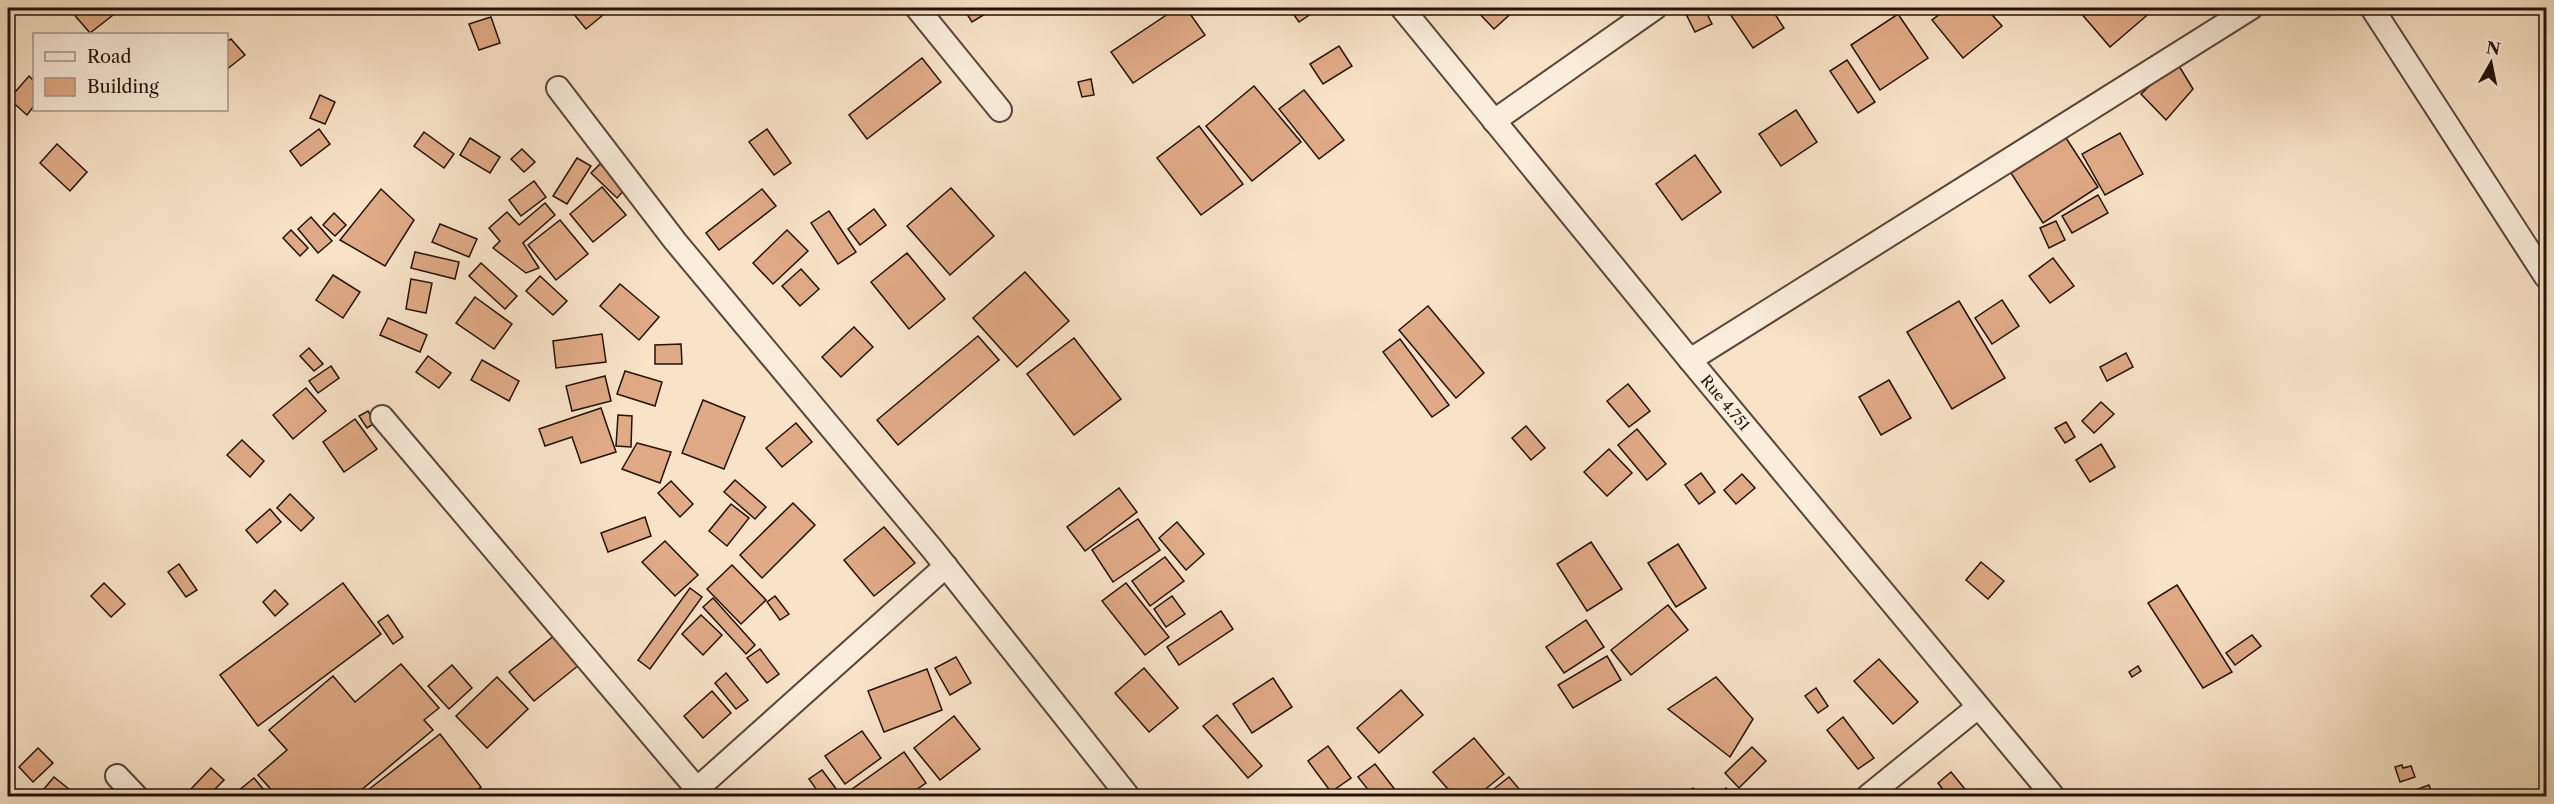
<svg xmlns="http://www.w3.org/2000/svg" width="2554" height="804" viewBox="0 0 2554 804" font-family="'Libre Caslon Text',serif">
	<rect width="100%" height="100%" fill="#f8e3c7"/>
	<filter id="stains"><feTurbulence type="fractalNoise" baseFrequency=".00333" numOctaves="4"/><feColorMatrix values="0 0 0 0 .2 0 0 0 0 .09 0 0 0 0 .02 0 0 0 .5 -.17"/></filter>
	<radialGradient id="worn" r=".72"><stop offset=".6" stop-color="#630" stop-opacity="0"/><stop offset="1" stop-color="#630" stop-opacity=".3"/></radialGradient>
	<g fill="#e0aa86" stroke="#23120a" stroke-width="1.5">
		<path d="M75 8H122L90 33 71 11Z"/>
		<path d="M578 8H607L609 10 586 29 572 12Z"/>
		<path d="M963 8H995L972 22Z"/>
		<path d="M1177 8H1186L1205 35 1133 83 1111 52Z"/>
		<path d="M1289 8H1318V9L1299 22Z"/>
		<path d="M1474 8H1517L1494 29Z"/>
		<path d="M1683 8H1704L1712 24 1695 32Z"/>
		<path d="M1726 8H1771L1784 28 1753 48Z"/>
		<path d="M1948 8H1986L2002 26 1963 58 1932 20Z"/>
		<path d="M2085 8H2149L2152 11 2110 47 2080 12Z"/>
		<path d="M1898 14 1928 58 1880 90 1851 45Z"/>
		<path d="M491 17 500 43 479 50 469 24Z"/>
		<path d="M231 39 245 55 226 70V42Z"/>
		<path d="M1339 46 1352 66 1323 84 1310 64Z"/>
		<path d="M922 58 941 82 867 139 849 115Z"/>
		<path d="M1847 60 1875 102 1858 113 1830 71Z"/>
		<path d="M2176 61 2193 89 2166 120 2141 94Z"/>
		<path d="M29 76 34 81V106L27 115 9 99Z"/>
		<path d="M1091 79 1094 95 1082 97 1078 82Z"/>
		<path d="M1254 86 1301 142 1252 181 1206 126Z"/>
		<path d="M1304 90 1344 140 1319 159 1279 109Z"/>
		<path d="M320 95 335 102 325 124 310 118Z"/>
		<path d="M1796 110 1817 142 1781 166 1759 134Z"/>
		<path d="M1199 126 1243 184 1201 215 1157 158Z"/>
		<path d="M319 129 330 144 301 166 290 151Z"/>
		<path d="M767 129 791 163 774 175 749 142Z"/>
		<path d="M424 132 454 154 444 168 414 146Z"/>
		<path d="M2120 133 2143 174 2105 195 2082 154Z"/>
		<path d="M470 138 500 157 490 173 460 155Z"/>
		<path d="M2066 138 2098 187 2043 223 2011 173Z"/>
		<path d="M57 144 87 172 70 191 40 163Z"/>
		<path d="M522 149 535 162 524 172 511 159Z"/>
		<path d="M1695 155 1721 192 1682 220 1656 184Z"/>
		<path d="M577 158 591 166 567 204 553 196Z"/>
		<path d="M600 164 626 188 617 198 591 173Z"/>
		<path d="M534 181 546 197 521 216 509 200Z"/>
		<path d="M602 187 626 215 593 242 570 214Z"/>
		<path d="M951 188 994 236 950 275 907 226Z"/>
		<path d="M381 189 414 220 385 266 340 240Z"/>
		<path d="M762 189 776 206 719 250 706 233Z"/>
		<path d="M2098 195 2108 213 2072 233 2062 216Z"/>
		<path d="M545 203 555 215 523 243 539 268 526 273 493 248 500 241 489 228 507 212 519 225Z"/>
		<path d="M874 209 886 225 860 245 848 229Z"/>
		<path d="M829 211 856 252 838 264 811 223Z"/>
		<path d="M334 213 346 225 335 236 323 225Z"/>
		<path d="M311 217 332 241 318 253 298 229Z"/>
		<path d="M560 220 588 254 556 280 528 245Z"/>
		<path d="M2056 221 2065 240 2049 248 2040 228Z"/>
		<path d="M440 224 477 239 469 257 432 242Z"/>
		<path d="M291 230 308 248 300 256 283 238Z"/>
		<path d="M787 230 808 251 773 284 753 263Z"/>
		<path d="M415 252 459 262 455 279 411 268Z"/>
		<path d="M907 253 945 299 909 329 871 282Z"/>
		<path d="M2053 258 2074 286 2050 303 2029 276Z"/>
		<path d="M481 263 517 296 505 309 469 276Z"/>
		<path d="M801 269 819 289 800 306 782 286Z"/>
		<path d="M1025 272 1069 321 1017 367 973 318Z"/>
		<path d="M333 275 360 292 343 318 316 300Z"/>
		<path d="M540 276 567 301 553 315 526 291Z"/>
		<path d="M411 279 432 283 426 313 406 309Z"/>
		<path d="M620 284 659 317 639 340 600 306Z"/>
		<path d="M475 297 512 324 494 349 456 323Z"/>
		<path d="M2002 300 2019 326 1992 344 1975 318Z"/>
		<path d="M1959 301 2005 378 1952 409 1907 332Z"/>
		<path d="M1428 306 1484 373 1456 398 1399 330Z"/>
		<path d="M388 318 427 335 420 352 380 335Z"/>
		<path d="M854 327 873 347 841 377 822 357Z"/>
		<path d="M602 334 606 362 556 368 553 341Z"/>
		<path d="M978 336 999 360 898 445 877 420Z"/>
		<path d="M1074 338 1121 399 1074 435 1027 374Z"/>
		<path d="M1400 339 1449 405 1432 417 1383 352Z"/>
		<path d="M681 344 682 364H655V345Z"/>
		<path d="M309 348 323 364 314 371 300 356Z"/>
		<path d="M2126 353 2133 367 2107 381 2100 367Z"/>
		<path d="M428 356 451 373 439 388 416 372Z"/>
		<path d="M482 360 519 381 509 401 471 380Z"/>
		<path d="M331 366 339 378 318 393 309 381Z"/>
		<path d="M625 371 662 382 655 406 617 394Z"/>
		<path d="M605 376 611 401 572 411 566 386Z"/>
		<path d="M1889 380 1911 418 1881 435 1859 397Z"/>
		<path d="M1628 384 1650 411 1629 427 1607 401Z"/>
		<path d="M306 388 326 411 293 439 273 415Z"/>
		<path d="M703 400 745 417 724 469 682 453Z"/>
		<path d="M2101 402 2114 414 2094 433 2082 421Z"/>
		<path d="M601 408 616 452 581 463 572 437 545 446 539 429Z"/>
		<path d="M368 411 375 423 367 428 359 416Z"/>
		<path d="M618 415 632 416 631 447 616 446Z"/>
		<path d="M355 419 377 449 344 472 323 442Z"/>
		<path d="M2066 422 2075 437 2065 443 2055 428Z"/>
		<path d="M796 423 812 442 782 467 766 448Z"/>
		<path d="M1526 426 1545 448 1531 460 1512 438Z"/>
		<path d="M1637 429 1666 464 1647 480 1618 445Z"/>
		<path d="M242 440 264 461 250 477 227 455Z"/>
		<path d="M637 443 671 452 660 483 622 469Z"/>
		<path d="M2101 444 2115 467 2090 482 2076 460Z"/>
		<path d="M1609 449 1632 473 1607 496 1584 472Z"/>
		<path d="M1701 473 1715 492 1699 504 1685 485Z"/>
		<path d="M1742 474 1755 488 1736 504 1724 490Z"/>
		<path d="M735 480 766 507 755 519 724 492Z"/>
		<path d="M671 481 693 504 680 517 658 493Z"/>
		<path d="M1119 488 1137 512 1085 551 1067 527Z"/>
		<path d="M290 494 314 518 301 531 277 508Z"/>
		<path d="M793 503 815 525 762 578 740 555Z"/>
		<path d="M731 504 749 518 727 546 709 531Z"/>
		<path d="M270 509 281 522 257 543 246 530Z"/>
		<path d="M645 517 651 536 608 552 601 533Z"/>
		<path d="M1138 519 1160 550 1113 582 1092 550Z"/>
		<path d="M1177 522 1204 554 1186 570 1159 538Z"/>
		<path d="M884 527 915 563 874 596 844 560Z"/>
		<path d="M665 541 698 575 675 596 642 562Z"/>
		<path d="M1591 542 1622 589 1587 611 1557 564Z"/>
		<path d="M1678 544 1706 588 1676 607 1648 563Z"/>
		<path d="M1165 557 1184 581 1150 606 1132 581Z"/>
		<path d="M1981 562 2004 581 1988 599 1966 580Z"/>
		<path d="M179 564 197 590 186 597 168 572Z"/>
		<path d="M732 565 766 600 741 624 707 589Z"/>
		<path d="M104 583 125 604 111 617 91 596Z"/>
		<path d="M343 583 381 634 258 726 220 675Z"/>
		<path d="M1126 583 1169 637 1145 655 1102 601Z"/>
		<path d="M2177 585 2232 672 2203 688 2148 603Z"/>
		<path d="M690 588 702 597 650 669 638 660Z"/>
		<path d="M275 590 288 604 275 616 263 602Z"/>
		<path d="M775 596 789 614 780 620 767 602Z"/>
		<path d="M1172 596 1185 614 1166 627 1154 609Z"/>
		<path d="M713 598 755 645 746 654 703 607Z"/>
		<path d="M1668 605 1688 630 1631 675 1611 650Z"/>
		<path d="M1221 611 1233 629 1179 665 1167 647Z"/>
		<path d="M388 615 403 637 393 644 378 622Z"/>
		<path d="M701 615 722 635 703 655 682 634Z"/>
		<path d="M1586 620 1604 647 1564 673 1546 647Z"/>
		<path d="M555 635 579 665 534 701 509 672Z"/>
		<path d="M2252 635 2261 646 2235 665 2226 653Z"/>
		<path d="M760 649 779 674 767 683 747 658Z"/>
		<path d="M1607 656 1621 680 1573 708 1558 685Z"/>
		<path d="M956 657 971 683 950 695 935 668Z"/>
		<path d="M1879 659 1918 702 1893 724 1854 681Z"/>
		<path d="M401 664 439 708 424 720 433 730 354 796H342L338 792 333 796H277L258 775 287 750 269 730 333 676 355 702Z"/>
		<path d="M452 665 472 688 449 709 428 686Z"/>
		<path d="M2138 666 2141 671 2132 677 2129 672Z"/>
		<path d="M1144 668 1178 708 1149 732 1115 693Z"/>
		<path d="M927 669 942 710 884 732 868 691Z"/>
		<path d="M726 673 748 700 736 709 715 683Z"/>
		<path d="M497 677 528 709 487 748 456 716Z"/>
		<path d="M1716 677 1753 719 1730 757 1668 709Z"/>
		<path d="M1273 678 1292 707 1252 733 1233 704Z"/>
		<path d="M1816 688 1828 706 1818 713 1805 696Z"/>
		<path d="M1401 690 1423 715 1379 753 1357 728Z"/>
		<path d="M712 691 731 713 703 738 684 716Z"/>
		<path d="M1217 715 1262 766 1248 778 1203 726Z"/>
		<path d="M954 716 980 749 940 780 914 748Z"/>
		<path d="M1843 717 1874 758 1858 769 1827 730Z"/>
		<path d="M862 731 881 758 845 784 825 756Z"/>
		<path d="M440 734 481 787 469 796H373L368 790Z"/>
		<path d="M1474 738 1504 774 1477 796H1454L1433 772Z"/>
		<path d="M1328 746 1351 778 1331 792 1308 761Z"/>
		<path d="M1752 747 1766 761 1739 788 1725 773Z"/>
		<path d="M38 748 53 763 33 782 19 767Z"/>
		<path d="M904 752 926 783 907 796H847L845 794Z"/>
		<path d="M1375 764 1400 796H1373L1358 777Z"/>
		<path d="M2402 765 2403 768 2411 766 2415 777 2400 782 2395 767Z"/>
		<path d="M211 768 224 780 208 796H195L189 791Z"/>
		<path d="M822 770 840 794 836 796H821L809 779Z"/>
		<path d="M1951 772 1965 789 1955 796H1948L1938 783Z"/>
		<path d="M54 777 75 794 73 796H38Z"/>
		<path d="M1509 777 1525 796H1485Z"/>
		<path d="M254 778 269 796H234L233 795Z"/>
		<path d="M2429 785 2433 796H2408L2407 793Z"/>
		<path d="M1693 788 1701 796H1684Z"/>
		<path d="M1726 788 1736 796H1719Z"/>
	</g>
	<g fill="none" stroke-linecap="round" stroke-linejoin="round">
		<g stroke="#584639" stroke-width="26">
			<g id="street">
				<path d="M917 8 1000 110"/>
				<path d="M1402 8 1690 360 2053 796"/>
				<path d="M2372 8 2546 277"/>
				<path d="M558 88 675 241 933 550 1128 796"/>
				<path d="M1494 121 1655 8"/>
				<path d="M1690 360 2251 8"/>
				<path d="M382 417 697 789 946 566"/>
				<path d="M117 776 136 796"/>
				<path d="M1868 796 1978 707"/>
			</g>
		</g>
		<use href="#street" stroke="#faeddb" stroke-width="22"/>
	</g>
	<g text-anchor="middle" stroke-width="6" stroke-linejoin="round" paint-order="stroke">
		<g font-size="15" fill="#23120a" stroke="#faeddb">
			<text transform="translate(1725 403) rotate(50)" y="5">Rue 4.751</text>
		</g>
	</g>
	<rect width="2554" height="804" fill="none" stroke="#f8e3c7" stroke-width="30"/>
	<rect x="9" y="9" width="2536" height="786" fill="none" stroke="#23120a" stroke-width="3"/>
	<rect x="15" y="15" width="2524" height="774" fill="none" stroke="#23120a" stroke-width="1.5"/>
	<rect x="33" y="33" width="195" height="78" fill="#faeddb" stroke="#a49587" stroke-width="1.5"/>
	<rect x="45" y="52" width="30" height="9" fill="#faeddb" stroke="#a49587" stroke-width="1.5"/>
	<text x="87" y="63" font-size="18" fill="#23120a">Road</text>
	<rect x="45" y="78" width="30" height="18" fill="#e0aa86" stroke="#a49587" stroke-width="1.5"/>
	<text x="87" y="93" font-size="18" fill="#23120a">Building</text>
	<g transform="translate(2491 63) rotate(9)" stroke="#faeddb" stroke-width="4.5" paint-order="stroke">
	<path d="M0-4.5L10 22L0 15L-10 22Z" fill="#23120a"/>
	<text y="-9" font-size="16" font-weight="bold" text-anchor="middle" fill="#23120a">N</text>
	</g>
	<rect width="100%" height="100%" filter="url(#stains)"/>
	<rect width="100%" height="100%" fill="url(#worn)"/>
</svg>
